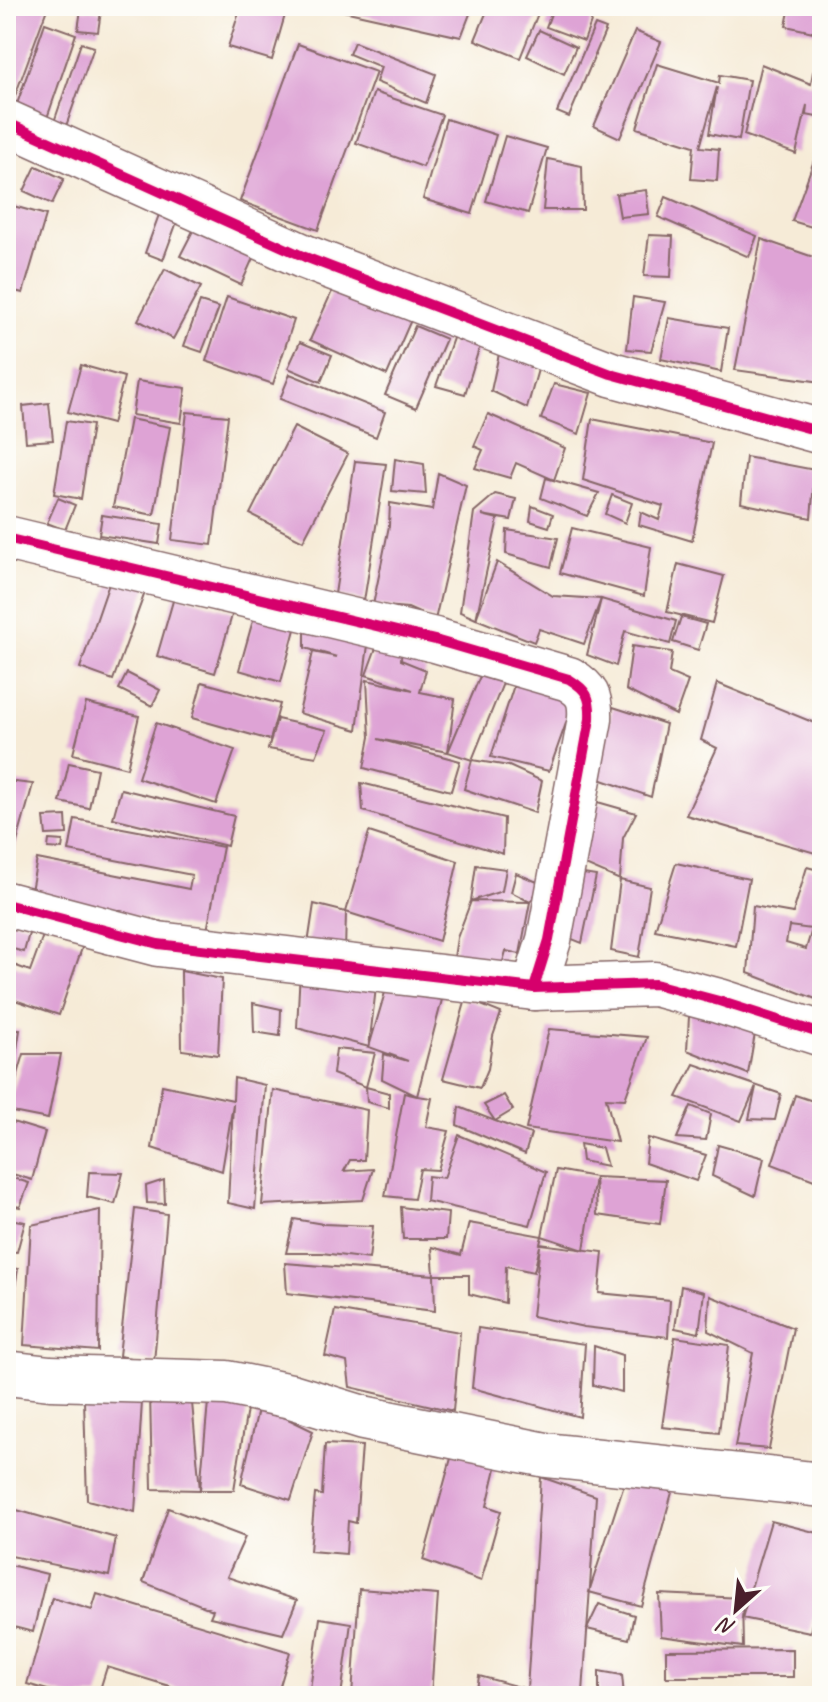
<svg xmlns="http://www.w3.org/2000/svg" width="828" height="1702" viewBox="0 0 828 1702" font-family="Caveat,sans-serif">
	<rect width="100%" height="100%" fill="#fdfcf7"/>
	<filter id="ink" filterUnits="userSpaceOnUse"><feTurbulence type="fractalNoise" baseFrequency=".0125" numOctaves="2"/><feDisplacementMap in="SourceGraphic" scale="16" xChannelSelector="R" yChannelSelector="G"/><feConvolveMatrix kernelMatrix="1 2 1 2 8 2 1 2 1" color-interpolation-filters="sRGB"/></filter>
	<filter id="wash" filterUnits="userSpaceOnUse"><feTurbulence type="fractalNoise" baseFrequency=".006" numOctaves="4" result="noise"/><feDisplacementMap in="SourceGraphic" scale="32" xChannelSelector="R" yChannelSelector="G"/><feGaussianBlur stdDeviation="1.8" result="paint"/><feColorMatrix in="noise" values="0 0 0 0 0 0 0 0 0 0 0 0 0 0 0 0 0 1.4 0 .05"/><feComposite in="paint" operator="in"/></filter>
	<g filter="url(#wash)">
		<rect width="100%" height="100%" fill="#f6ebd7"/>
		<g id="blocks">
			<g fill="#dea3d5" fill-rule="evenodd">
				<path d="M10 6H48L12 104 6 102V15Z"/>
				<path d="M241 6H256L285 15 272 60 228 47Z"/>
				<path d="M321 6H473L461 37Z"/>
				<path d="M489 6H541L520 58 475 40Z"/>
				<path d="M554 6H581L595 11 584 41 546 27Z"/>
				<path d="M790 6H822V34L786 26Z"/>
				<path d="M81 9 101 11 98 32 78 30Z"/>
				<path d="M45 23 76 34 46 121 15 110Z"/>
				<path d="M595 25 606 29 569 117 557 112Z"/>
				<path d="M539 30 576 47 564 74 527 56Z"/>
				<path d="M635 31 661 42 620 138 594 126Z"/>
				<path d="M354 42 436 74 426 103 376 82 381 67 349 54Z"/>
				<path d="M81 43 94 47 66 126 54 122Z"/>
				<path d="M298 44 376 72 318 230 240 201Z"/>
				<path d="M657 64 719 83 720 75 749 80 739 140 709 134 717 87 700 147 719 149 717 181 691 179 694 146 637 128Z"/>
				<path d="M761 64 811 84 813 72 822 75V118L806 115 807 105 796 154 744 135Z"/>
				<path d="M374 92 442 115 423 167 356 143Z"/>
				<path d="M446 119 496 135 472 214 423 199Z"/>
				<path d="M505 136 547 148 528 213 486 201Z"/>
				<path d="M820 144 822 145V230L792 221Z"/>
				<path d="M548 159 582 166 583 210H543Z"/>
				<path d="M36 166 64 179 52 204 24 191Z"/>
				<path d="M646 190 649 214 620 217 616 194Z"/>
				<path d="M666 197 757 236 749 257 658 217Z"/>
				<path d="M6 204 46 215 23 293 6 289Z"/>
				<path d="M160 212 178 219 163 260 145 253Z"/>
				<path d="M198 221 257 249 241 285 180 256Z"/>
				<path d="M649 235 673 236 671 277 644 276Z"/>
				<path d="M761 239 822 260V382L735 370Z"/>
				<path d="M165 269 201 287 173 339 138 320Z"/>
				<path d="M338 278 414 313 387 375 310 340Z"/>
				<path d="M227 297 294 320 273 384 206 361Z"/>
				<path d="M633 297 665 302 651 351 627 349Z"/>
				<path d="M200 302 219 308 202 352 184 346Z"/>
				<path d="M669 318 728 328 721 372 661 359Z"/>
				<path d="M415 326 446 339 416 408 385 395Z"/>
				<path d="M457 327 482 339 465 394 436 386Z"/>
				<path d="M300 342 332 355 321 382 288 368Z"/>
				<path d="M500 349 539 366 527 408 491 391Z"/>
				<path d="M81 365 124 377 112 424 68 412Z"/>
				<path d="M290 374 385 412 376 437 280 399Z"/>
				<path d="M137 381 186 388 181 423 132 415Z"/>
				<path d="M554 384 591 393 579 434 541 419Z"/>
				<path d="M49 403 53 440 26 442 23 406Z"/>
				<path d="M187 412 228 416 212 545 172 540Z"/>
				<path d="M488 414 565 448 554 480 516 463 510 478 475 468 483 450 474 446Z"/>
				<path d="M130 419 170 427 154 515 113 507Z"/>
				<path d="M592 419 712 443 692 541 639 525 641 512 659 520 663 506 583 480Z"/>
				<path d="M66 421 92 425 81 499 54 494Z"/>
				<path d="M294 427 348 454 303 541 250 514Z"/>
				<path d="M746 457 815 470 811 518 741 503Z"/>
				<path d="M395 459 424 464 426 494 392 491Z"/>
				<path d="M355 461 386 464 364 601 335 594Z"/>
				<path d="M438 473 466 485 435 620 408 608 373 605 389 526 390 503 432 510Z"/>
				<path d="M546 478 599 493 587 516 541 498Z"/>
				<path d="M495 494 516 499 511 520 482 515 498 519 476 619 460 612 474 512Z"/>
				<path d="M612 495 632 503 625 523 605 514Z"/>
				<path d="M58 498 75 505 65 530 47 523Z"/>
				<path d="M532 506 553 514 549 527 530 521Z"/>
				<path d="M102 515 162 524 159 544 99 535Z"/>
				<path d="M572 528 651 547 644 596 560 573Z"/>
				<path d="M507 530 558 538 551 567 506 554Z"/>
				<path d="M497 562 553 596 601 599 584 644 539 629 534 642 476 619Z"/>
				<path d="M678 564 724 576 712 623 667 612Z"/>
				<path d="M113 572 148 584 113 680 80 668Z"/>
				<path d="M175 594 233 612 215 673 157 656Z"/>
				<path d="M601 599 676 621 670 644 625 631 616 666 587 655Z"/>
				<path d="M257 606 298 618 281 682 239 670Z"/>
				<path d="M681 617 706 624 698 650 673 642Z"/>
				<path d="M305 624 369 637 357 730 299 713 313 652 337 657 305 648Z"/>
				<path d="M380 637 402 642 401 660 426 670 420 692 455 699 448 752 378 739 460 761 451 791 364 768 370 737 367 680 413 690 366 675Z"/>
				<path d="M632 646 672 652 669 673 688 681 676 715 626 690Z"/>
				<path d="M483 669 505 678 472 760 448 752Z"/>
				<path d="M127 673 160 690 152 706 119 689Z"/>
				<path d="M516 679 576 695 549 771 491 757Z"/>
				<path d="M202 682 280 704 270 740 192 718Z"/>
				<path d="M717 683 822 726V855L686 815 717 748 701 740Z"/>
				<path d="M86 703 139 716 127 768 73 754Z"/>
				<path d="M613 707 666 724 651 797 594 777Z"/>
				<path d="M277 719 327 730 316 757 268 749Z"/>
				<path d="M156 723 235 750 216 804 138 778Z"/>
				<path d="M472 760 509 766 542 781 535 813 464 789Z"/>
				<path d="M69 763 97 769 89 808 60 802Z"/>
				<path d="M6 781 33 784 7 878H6Z"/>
				<path d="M361 783 504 818 503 854 363 811Z"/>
				<path d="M121 789 234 816 227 846 113 818Z"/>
				<path d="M594 801 636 813 623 838 620 880 583 864Z"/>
				<path d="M66 816 67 834 46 835 44 817Z"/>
				<path d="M75 819 223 847 207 931 30 896 37 859 189 889 192 875 69 851Z"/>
				<path d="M369 832 458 861 439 941 346 912Z"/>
				<path d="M49 840 63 841 62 849 48 848Z"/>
				<path d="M676 863 749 879 736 946 655 930Z"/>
				<path d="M476 865 506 869 502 891 471 901 530 902 520 954 506 951 500 972 453 964 457 938 471 901Z"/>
				<path d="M807 867 822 871 821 1001 748 973 753 906 793 913ZM789 926 812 929 806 949 786 943Z"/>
				<path d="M571 872 596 876 582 943 557 933Z"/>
				<path d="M516 873 542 884 530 902 511 892Z"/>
				<path d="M620 880 650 887 639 957 611 951Z"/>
				<path d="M314 904 346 912 345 952 308 944Z"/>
				<path d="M6 919 31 926 24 952 6 947Z"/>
				<path d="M45 930 83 945 59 1015 6 997 8 963 30 971Z"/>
				<path d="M300 970 377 979 369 1047 297 1028Z"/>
				<path d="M181 971 222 979 218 1055 182 1050Z"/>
				<path d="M386 989 444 992 417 1096 432 1098 426 1127 449 1131 438 1170 420 1169 414 1199 385 1196 404 1093 417 1096 382 1079 384 1054 408 1061 369 1047Z"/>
				<path d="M466 999 501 1013 493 1036 488 1069 480 1088 443 1079Z"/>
				<path d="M690 1000 757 1022 748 1074 687 1050Z"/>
				<path d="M253 1003 281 1009 280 1036 254 1032Z"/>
				<path d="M549 1029 647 1037 625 1099 606 1098 617 1142 526 1129Z"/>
				<path d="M6 1030H20L8 1107H6Z"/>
				<path d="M336 1049 375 1053 366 1087 333 1074Z"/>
				<path d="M24 1054H61L48 1119 7 1111Z"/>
				<path d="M694 1064 781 1094 775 1120 749 1119 756 1087 741 1121 677 1097Z"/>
				<path d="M234 1078 265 1085 255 1209 228 1203 233 1104 222 1171 152 1148 162 1085 233 1100Z"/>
				<path d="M366 1087 389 1093V1108L367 1102Z"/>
				<path d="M273 1090 367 1110 364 1160H350L344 1171 373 1169 363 1200 262 1205Z"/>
				<path d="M504 1095 513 1110 495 1121 531 1134 525 1154 457 1125 459 1107 495 1121 484 1105Z"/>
				<path d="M795 1095 822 1104V1183L772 1164Z"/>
				<path d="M691 1106 711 1114 706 1140 677 1138Z"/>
				<path d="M6 1120 45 1132 32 1180 6 1172Z"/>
				<path d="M459 1135 546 1172 530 1225 426 1201 428 1176 444 1178Z"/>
				<path d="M648 1138 706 1155 696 1181 645 1163Z"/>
				<path d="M580 1144 602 1148 607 1166 582 1161Z"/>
				<path d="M718 1145 764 1158 755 1196 712 1176Z"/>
				<path d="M556 1170 595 1177 584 1250 542 1236Z"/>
				<path d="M89 1172 123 1173 115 1204 87 1197Z"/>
				<path d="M6 1176 29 1183 20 1207 6 1204Z"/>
				<path d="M595 1177 666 1180 660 1224 597 1215Z"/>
				<path d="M164 1180 165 1204 147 1203 146 1186Z"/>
				<path d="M401 1207 448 1213 446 1239H403Z"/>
				<path d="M135 1209 167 1214 154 1362 119 1356Z"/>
				<path d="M100 1210 98 1351 24 1345 31 1225Z"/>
				<path d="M6 1218 25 1222 17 1252 6 1251Z"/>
				<path d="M294 1219 323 1224 373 1226 369 1259 322 1253H286Z"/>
				<path d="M469 1223 542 1236 540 1244 603 1252 599 1293 670 1300 668 1337 584 1327 532 1316 540 1246 534 1272 506 1266 505 1303 469 1294V1275H434L432 1247 461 1255Z"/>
				<path d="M285 1263 434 1275 435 1311 287 1293Z"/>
				<path d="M6 1267 18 1269 8 1329H6Z"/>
				<path d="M681 1286 704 1292 699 1333 675 1328Z"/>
				<path d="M710 1296 793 1328 769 1449 735 1446 753 1353 708 1331Z"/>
				<path d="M335 1310 460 1332 453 1411 350 1387 347 1362 325 1356Z"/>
				<path d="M478 1328 585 1344 580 1417 472 1388Z"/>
				<path d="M675 1337 729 1345 719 1433 662 1427Z"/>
				<path d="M594 1346 622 1355V1392L593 1385Z"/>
				<path d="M150 1391 191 1392 200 1490 152 1489Z"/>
				<path d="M209 1391 248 1403 234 1490H200Z"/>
				<path d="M84 1400 142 1402 135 1512 87 1500Z"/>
				<path d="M259 1405 313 1431 291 1500 241 1484Z"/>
				<path d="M325 1444 362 1446 356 1523 348 1521 346 1554 310 1551 315 1494 322 1495Z"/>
				<path d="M453 1451 497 1464 487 1506 501 1511 481 1581 423 1560Z"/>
				<path d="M541 1477 596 1496 583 1693 527 1689Z"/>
				<path d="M626 1478 674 1485 641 1606 589 1592Z"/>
				<path d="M6 1507 116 1538 109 1576 6 1555Z"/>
				<path d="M168 1508 245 1537 227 1577 297 1600 283 1634 210 1617 213 1610 143 1582Z"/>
				<path d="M771 1521 822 1534V1583L810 1632 742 1618Z"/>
				<path d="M6 1564 47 1574 33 1632 6 1625Z"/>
				<path d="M359 1589 438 1595 431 1696H352Z"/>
				<path d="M97 1594 290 1652 277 1696H202L107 1667 98 1696H68L27 1684 52 1598 92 1610Z"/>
				<path d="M659 1594 742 1598 743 1647 661 1636Z"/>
				<path d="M599 1604 634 1615 629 1639 587 1629Z"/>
				<path d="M320 1618 351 1623 341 1696H309Z"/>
				<path d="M793 1649V1677H666V1650Z"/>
				<path d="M599 1671 622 1675 624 1696H599Z"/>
				<path d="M479 1676 527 1689 528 1696H476Z"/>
			</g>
		</g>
	</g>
	<g filter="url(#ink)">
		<use href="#blocks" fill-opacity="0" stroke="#866667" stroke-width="2"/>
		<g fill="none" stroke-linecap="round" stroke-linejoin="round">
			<g stroke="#866667" stroke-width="47">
				<g id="street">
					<path d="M6 122 305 257 611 374 822 432"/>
					<path d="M6 538 435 640 569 679C587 690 591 697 590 719L549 940 534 988"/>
					<path d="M6 904 158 944 534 988 655 984 719 1001 822 1034"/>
					<path d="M6 1373 50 1378 227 1383 291 1396 363 1418 546 1455 822 1485"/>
				</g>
			</g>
			<use href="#street" stroke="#fff" stroke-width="44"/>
			<g stroke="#fdfcf7" stroke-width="15">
				<g id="cycleway">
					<path d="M6 122 305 257 611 374 822 432"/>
					<path d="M6 538 435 640 569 679C587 690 591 697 590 719L549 940 534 988"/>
					<path d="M6 904 158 944 534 988 655 984 719 1001 822 1034"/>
				</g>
			</g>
			<use href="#cycleway" stroke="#d6006c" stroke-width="10"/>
		</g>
	</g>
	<rect width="828" height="1702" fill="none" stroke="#fdfcf7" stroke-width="32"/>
	<g transform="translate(736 1610) rotate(207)" stroke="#fdfcf7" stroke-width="6" paint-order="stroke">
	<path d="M0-6L14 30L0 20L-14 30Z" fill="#4a1f2b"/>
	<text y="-12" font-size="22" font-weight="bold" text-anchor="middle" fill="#4a1f2b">N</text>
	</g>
</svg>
